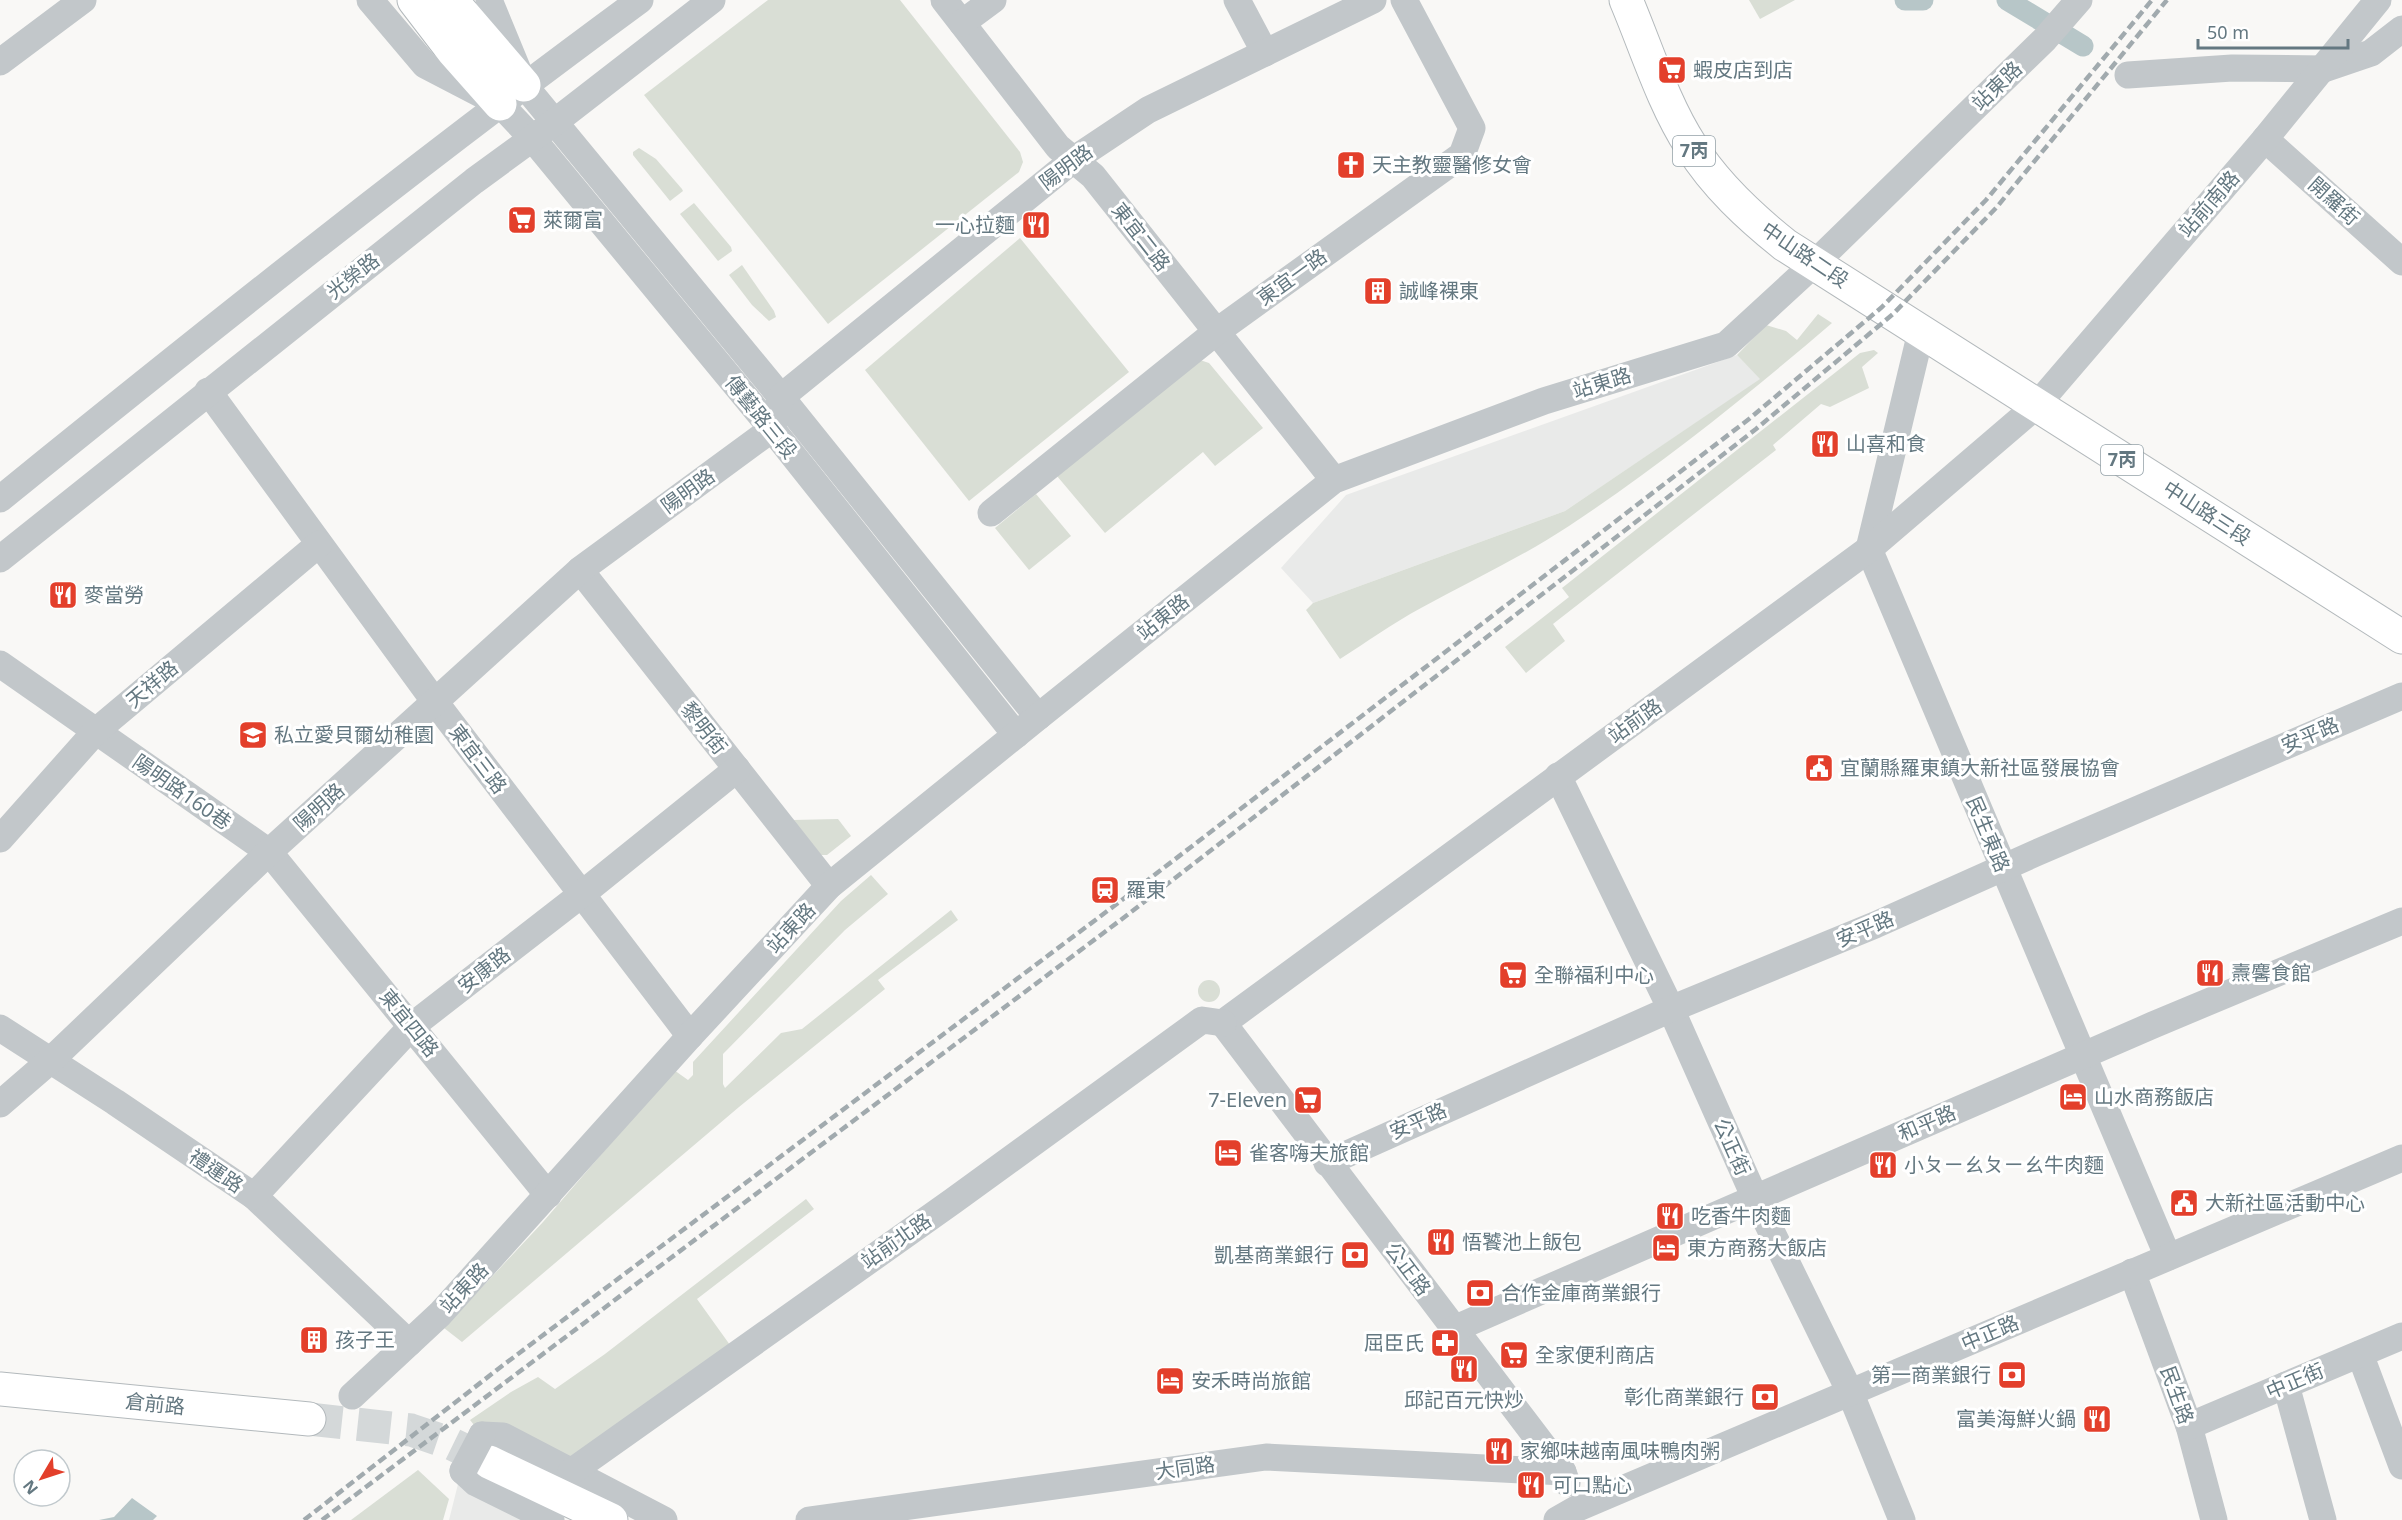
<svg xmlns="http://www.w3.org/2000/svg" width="2402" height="1520" viewBox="0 0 2402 1520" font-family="'Noto Sans','Noto Sans TC',sans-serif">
	<rect width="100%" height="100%" fill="#f9f8f6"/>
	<g fill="#e9eae9">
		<path d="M1737 355 1761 379 1565 511 1313 603 1281 568 1346 495Z"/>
		<path d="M458 1484 530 1520H449Z"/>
	</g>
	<g fill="#d9ded5">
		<path d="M768 0H900L1020 152 1023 162 1019 172 828 324 644 95Z"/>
		<path d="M1749 0H1795L1760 19Z"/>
		<path d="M639 148 656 159 682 189 683 191 670 201 633 155V152Z"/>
		<path d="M694 203 731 247 732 251 718 261 680 214Z"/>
		<path d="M1020 238 1129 372 969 501 865 370Z"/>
		<path d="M742 265 774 311 776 317 769 321 752 305 729 275Z"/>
		<path d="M1818 314 1832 323C1748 395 1661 465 1569 526 1522 557 1470 581 1421 608 1393 623 1367 642 1340 659L1306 610 1313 603 1565 511 1760 379 1737 355 1766 325 1786 331 1797 340Z"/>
		<path d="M1874 350 1878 353 1862 367 1869 388 1830 407 1821 404 1773 445 1776 450 1553 624 1565 641 1526 673 1505 647 1569 597 1562 588 1860 353Z"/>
		<path d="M1200 360 1209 363 1263 428 1215 466 1203 452 1105 533 1057 476Z"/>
		<path d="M1036 494 1071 536 1029 570 995 528Z"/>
		<path d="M838 819 851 836 827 855H821L793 820Z"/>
		<path d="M871 875 888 894 845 930 723 1054V1084L725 1088 781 1033 802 1029 951 910 958 920 878 980 885 989 739 1107 462 1342 444 1328 543 1222 674 1070 688 1080 693 1075V1062L841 901Z"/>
		<circle cx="1209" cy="991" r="11"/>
		<path d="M806 1199 814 1209 697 1299 730 1345 574 1462 487 1423 474 1425 470 1420 511 1392 538 1377 555 1389 605 1354Z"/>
		<path d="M418 1470 449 1499 443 1520H351Z"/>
	</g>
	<path fill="#b7c6c8" d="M132 1498 157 1516 153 1520H99L114 1517Z"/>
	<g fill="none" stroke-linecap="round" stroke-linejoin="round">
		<g stroke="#b7c6c8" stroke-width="21">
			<path d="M1905 0H1923"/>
			<path d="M2007 0 2083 46"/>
		</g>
		<path stroke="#d4d8d9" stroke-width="33" stroke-dasharray="33 16" stroke-linecap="butt" d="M309 1419 411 1430 452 1444 489 1462"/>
		<g stroke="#b3b9bc" stroke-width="35">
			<g id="major">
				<path d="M414 0 453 51 500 104"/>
				<path d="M451 0 524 85"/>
				<path d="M1626 0C1646 47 1663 103 1691 146 1715 185 1750 217 1785 245L2402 637"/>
				<path d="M0 1389 309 1419"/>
				<path d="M489 1462 611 1520"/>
			</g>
		</g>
		<g stroke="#c2c7ca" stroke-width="27">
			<path d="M370 0 425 65 500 104 532 138 772 429 1016 735"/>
			<path d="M489 0 524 85 781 397 1038 717"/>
			<path d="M944 0 1058 147 1093 176 1334 480"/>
			<path d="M1237 0 1265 53"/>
			<path d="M962 23 993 0"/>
			<path d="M0 62 83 0"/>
			<path d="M2128 75 2232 68 2324 69 2371 53 2402 29"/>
			<path d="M2265 139 2402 262"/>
			<path d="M1921 332 1869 549 2168 1257"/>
			<path d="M208 391 435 702 690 1036"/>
			<path d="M0 499C210 329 422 160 640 0"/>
			<path d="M991 513 1216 332 1462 155 1472 128 1404 0"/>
			<path d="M0 559 474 181 556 121 712 0"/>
			<path d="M580 570 829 886"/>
			<path d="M0 664 269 852 548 1195"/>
			<path d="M1558 776 1671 1009 1755 1198 1850 1392 1902 1520"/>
			<path d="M0 839 96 731 319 544"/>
			<path d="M1223 1023 1869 549 2036 406 2265 139 2378 0"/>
			<path d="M1223 1023 1563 1472 1567 1483"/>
			<path d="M0 1028 115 1102 254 1196 409 1343"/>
			<path d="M0 1104 51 1060 269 852 580 570 772 429 781 397 1073 160 1148 110 1373 0"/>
			<path d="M1327 1163 1671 1009 1875 925 2036 853 2402 696"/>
			<path d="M254 1196 412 1026 582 894 737 769"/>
			<path d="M2132 1272 2189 1426 2214 1520"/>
			<path d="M1454 1329 2153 1025 2402 921"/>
			<path d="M2360 1354 2402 1466"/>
			<path d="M2286 1385 2323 1520"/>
			<path d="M352 1396 440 1314 690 1036 829 886 1038 717 1334 480 1544 401 1726 345 1814 264 2045 39 2079 0"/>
			<path d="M2189 1426 2402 1336"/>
			<path d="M482 1435 503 1436 664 1520"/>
			<path d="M463 1471 476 1483 551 1520"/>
			<path d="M571 1472 953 1201 1202 1020 1223 1023"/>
			<path d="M809 1520 1266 1457 1563 1472"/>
			<path d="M1557 1520 1578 1508 2402 1158"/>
		</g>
		<use href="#major" stroke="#fff" stroke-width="33"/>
		<g stroke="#a1aaae" stroke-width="4.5" stroke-dasharray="9 4.5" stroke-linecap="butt">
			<path d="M304 1520 502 1366 1114 906 1749 419 1882 307 1986 200 2152 0"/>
			<path d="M322 1520 1122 919 1756 429 1893 314 1996 208 2167 0"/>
		</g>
		<path stroke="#c2c7ca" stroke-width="27" d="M463 1471 482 1435"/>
	</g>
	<defs>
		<g id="supermarket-square" transform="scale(1.5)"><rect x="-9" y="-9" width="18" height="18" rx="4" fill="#e33f2b" stroke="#fff"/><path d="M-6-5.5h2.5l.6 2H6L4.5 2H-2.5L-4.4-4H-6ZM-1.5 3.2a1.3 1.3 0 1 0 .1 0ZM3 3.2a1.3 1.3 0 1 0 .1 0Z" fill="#fff"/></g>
		<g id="church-square" transform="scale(1.5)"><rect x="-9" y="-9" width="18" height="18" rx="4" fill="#e33f2b" stroke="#fff"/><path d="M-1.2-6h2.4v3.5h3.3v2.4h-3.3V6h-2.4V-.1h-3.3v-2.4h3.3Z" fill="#fff"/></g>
		<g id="restaurant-square" transform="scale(1.5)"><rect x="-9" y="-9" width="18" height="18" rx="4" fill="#e33f2b" stroke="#fff"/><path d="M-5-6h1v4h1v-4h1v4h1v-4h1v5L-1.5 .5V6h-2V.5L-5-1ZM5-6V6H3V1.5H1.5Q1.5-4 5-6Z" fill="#fff"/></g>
		<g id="building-square" transform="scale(1.5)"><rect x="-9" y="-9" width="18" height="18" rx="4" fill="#e33f2b" stroke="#fff"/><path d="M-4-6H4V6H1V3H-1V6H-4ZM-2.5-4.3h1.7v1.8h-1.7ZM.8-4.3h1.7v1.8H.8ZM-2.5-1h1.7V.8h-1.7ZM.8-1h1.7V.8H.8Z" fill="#fff"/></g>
		<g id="school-square" transform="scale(1.5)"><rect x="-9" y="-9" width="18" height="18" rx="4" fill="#e33f2b" stroke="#fff"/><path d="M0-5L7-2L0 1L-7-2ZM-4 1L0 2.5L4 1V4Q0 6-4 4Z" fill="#fff"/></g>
		<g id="civic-square" transform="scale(1.5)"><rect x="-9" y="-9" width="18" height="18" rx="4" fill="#e33f2b" stroke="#fff"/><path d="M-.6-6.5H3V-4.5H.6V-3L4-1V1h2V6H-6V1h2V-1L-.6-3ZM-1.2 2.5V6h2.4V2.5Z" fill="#fff"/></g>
		<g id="station-square" transform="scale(1.5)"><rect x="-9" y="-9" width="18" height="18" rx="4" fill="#e33f2b" stroke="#fff"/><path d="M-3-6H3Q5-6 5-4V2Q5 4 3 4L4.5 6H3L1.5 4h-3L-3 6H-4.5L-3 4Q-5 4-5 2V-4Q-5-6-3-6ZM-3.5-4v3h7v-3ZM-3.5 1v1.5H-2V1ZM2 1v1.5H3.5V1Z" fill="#fff"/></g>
		<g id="hotel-square" transform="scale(1.5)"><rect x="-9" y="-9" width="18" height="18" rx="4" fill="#e33f2b" stroke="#fff"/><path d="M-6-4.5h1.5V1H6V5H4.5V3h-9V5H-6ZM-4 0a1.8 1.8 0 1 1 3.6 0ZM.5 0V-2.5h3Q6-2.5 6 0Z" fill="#fff"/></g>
		<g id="bank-square" transform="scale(1.5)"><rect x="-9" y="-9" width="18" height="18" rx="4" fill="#e33f2b" stroke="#fff"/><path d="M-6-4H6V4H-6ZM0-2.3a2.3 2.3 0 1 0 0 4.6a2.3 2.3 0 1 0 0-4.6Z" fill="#fff"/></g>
		<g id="pharmacy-square" transform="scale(1.5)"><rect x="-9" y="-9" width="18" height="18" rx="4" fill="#e33f2b" stroke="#fff"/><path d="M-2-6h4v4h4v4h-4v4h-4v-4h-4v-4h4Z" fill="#fff"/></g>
	</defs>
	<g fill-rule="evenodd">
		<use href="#supermarket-square" x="1672" y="70"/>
		<use href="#church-square" x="1351" y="165"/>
		<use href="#supermarket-square" x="522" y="220"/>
		<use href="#restaurant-square" x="1036" y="225"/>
		<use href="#building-square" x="1378" y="291"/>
		<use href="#restaurant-square" x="1825" y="444"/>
		<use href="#restaurant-square" x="63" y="595"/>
		<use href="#school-square" x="253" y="735"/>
		<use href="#civic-square" x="1819" y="768"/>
		<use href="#station-square" x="1105" y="890"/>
		<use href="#restaurant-square" x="2210" y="973"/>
		<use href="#supermarket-square" x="1513" y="975"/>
		<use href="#hotel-square" x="2073" y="1097"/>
		<use href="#supermarket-square" x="1308" y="1100"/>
		<use href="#hotel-square" x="1228" y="1153"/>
		<use href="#restaurant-square" x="1883" y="1165"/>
		<use href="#civic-square" x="2184" y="1203"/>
		<use href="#restaurant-square" x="1670" y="1216"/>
		<use href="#restaurant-square" x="1441" y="1242"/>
		<use href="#hotel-square" x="1666" y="1248"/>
		<use href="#bank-square" x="1355" y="1255"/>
		<use href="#bank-square" x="1480" y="1293"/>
		<use href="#building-square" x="314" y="1340"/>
		<use href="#pharmacy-square" x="1445" y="1343"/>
		<use href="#supermarket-square" x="1514" y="1355"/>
		<use href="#restaurant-square" x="1464" y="1369"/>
		<use href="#bank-square" x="2012" y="1375"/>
		<use href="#hotel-square" x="1170" y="1381"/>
		<use href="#bank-square" x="1765" y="1397"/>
		<use href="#restaurant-square" x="2097" y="1419"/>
		<use href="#restaurant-square" x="1499" y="1451"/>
		<use href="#restaurant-square" x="1531" y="1485"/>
	</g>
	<g text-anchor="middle" stroke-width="6" stroke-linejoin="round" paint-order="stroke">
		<g fill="#fff" stroke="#92a0a7" stroke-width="1.5">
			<rect x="1673" y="136" width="42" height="30" rx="4.5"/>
			<rect x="2101" y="445" width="42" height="30" rx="4.5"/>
		</g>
		<g font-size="18" font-weight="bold" fill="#647881">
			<text x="1694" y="157">7丙</text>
			<text x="2122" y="466">7丙</text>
		</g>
		<g font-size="20" fill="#647881" stroke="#fff" text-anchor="start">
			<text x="1693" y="77">蝦皮店到店</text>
			<text x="1372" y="172">天主教靈醫修女會</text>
			<text x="543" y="227">萊爾富</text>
			<text x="1015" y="232" text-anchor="end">一心拉麵</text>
			<text x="1399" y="298">誠峰裸東</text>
			<text x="1846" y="451">山喜和食</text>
			<text x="84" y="602">麥當勞</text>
			<text x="274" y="742">私立愛貝爾幼稚園</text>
			<text x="1840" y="775">宜蘭縣羅東鎮大新社區發展協會</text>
			<text x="1126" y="897">羅東</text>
			<text x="2231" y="980">燾麘食館</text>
			<text x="1534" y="982">全聯福利中心</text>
			<text x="2094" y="1104">山水商務飯店</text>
			<text x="1287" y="1107" text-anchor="end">7-Eleven</text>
			<text x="1249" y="1160">雀客嗨夫旅館</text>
			<text x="1904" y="1172">小ㄆㄧㄠㄆㄧㄠ牛肉麵</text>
			<text x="2205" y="1210">大新社區活動中心</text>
			<text x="1691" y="1223">吃香牛肉麵</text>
			<text x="1462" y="1249">悟饕池上飯包</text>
			<text x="1687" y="1255">東方商務大飯店</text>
			<text x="1334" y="1262" text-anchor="end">凱基商業銀行</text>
			<text x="1501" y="1300">合作金庫商業銀行</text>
			<text x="335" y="1347">孩子王</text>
			<text x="1424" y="1350" text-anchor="end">屈臣氏</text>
			<text x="1535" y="1362">全家便利商店</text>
			<text x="1991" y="1382" text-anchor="end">第一商業銀行</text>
			<text x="1191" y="1388">安禾時尚旅館</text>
			<text x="1744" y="1404" text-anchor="end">彰化商業銀行</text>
			<text x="1464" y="1407" text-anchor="middle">邱記百元快炒</text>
			<text x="2076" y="1426" text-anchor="end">富美海鮮火鍋</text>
			<text x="1520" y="1458">家鄉味越南風味鴨肉粥</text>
			<text x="1552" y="1492">可口點心</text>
		</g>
		<g font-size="20" fill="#647881" stroke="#fff">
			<text transform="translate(1997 86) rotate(-44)" y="7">站東路</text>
			<text transform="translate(1066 167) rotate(-37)" y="7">陽明路</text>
			<text transform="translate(2334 201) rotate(42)" y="7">開羅街</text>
			<text transform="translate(2209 204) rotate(-49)" y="7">站前南路</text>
			<text transform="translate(1141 237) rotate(52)" y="7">東宜二路</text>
			<text transform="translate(1805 255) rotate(34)" y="7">中山路二段</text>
			<text transform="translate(353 276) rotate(-38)" y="7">光榮路</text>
			<text transform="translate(1292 277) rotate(-36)" y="7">東宜一路</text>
			<text transform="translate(1602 383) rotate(-17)" y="7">站東路</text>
			<text transform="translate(761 417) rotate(51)" y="7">傳藝路三段</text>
			<text transform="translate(688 491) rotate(-36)" y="7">陽明路</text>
			<text transform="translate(2207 513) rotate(33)" y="7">中山路三段</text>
			<text transform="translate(1163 617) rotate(-39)" y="7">站東路</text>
			<text transform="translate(152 684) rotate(-40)" y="7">天祥路</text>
			<text transform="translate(1635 721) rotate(-36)" y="7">站前路</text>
			<text transform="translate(704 728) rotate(52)" y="7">黎明街</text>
			<text transform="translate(2310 735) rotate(-23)" y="7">安平路</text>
			<text transform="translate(478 759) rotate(53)" y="7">東宜三路</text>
			<text transform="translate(182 792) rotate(35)" y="7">陽明路160巷</text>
			<text transform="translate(319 807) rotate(-42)" y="7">陽明路</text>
			<text transform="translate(1988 834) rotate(67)" y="7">民生東路</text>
			<text transform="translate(791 928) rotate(-47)" y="7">站東路</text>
			<text transform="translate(1865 929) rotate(-23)" y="7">安平路</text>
			<text transform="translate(484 970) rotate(-38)" y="7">安康路</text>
			<text transform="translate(409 1023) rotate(51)" y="7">東宜四路</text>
			<text transform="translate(1418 1121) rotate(-24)" y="7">安平路</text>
			<text transform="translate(1927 1123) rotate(-23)" y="7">和平路</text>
			<text transform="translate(1732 1147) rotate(66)" y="7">公正街</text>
			<text transform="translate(216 1171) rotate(34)" y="7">禮運路</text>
			<text transform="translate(896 1241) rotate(-35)" y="7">站前北路</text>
			<text transform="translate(1408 1269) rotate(53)" y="7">公正路</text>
			<text transform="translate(464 1288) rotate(-47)" y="7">站東路</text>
			<text transform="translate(1990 1333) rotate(-23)" y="7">中正路</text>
			<text transform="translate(2295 1381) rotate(-23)" y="7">中正街</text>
			<text transform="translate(2177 1395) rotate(70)" y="7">民生路</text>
			<text transform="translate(155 1404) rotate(6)" y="7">倉前路</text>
			<text transform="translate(1185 1468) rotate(-8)" y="7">大同路</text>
		</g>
	</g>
	<g transform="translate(42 1478) rotate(231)"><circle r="28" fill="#ffffff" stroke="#c1c9cd" stroke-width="1.5"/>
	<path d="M0-4.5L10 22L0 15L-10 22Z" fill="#e33f2b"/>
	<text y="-9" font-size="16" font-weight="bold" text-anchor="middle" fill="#647881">N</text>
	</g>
	<path d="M2198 39v9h150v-9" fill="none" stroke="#647881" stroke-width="3"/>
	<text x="2207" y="39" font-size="18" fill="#647881" stroke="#ffffff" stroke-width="4.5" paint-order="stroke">50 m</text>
</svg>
